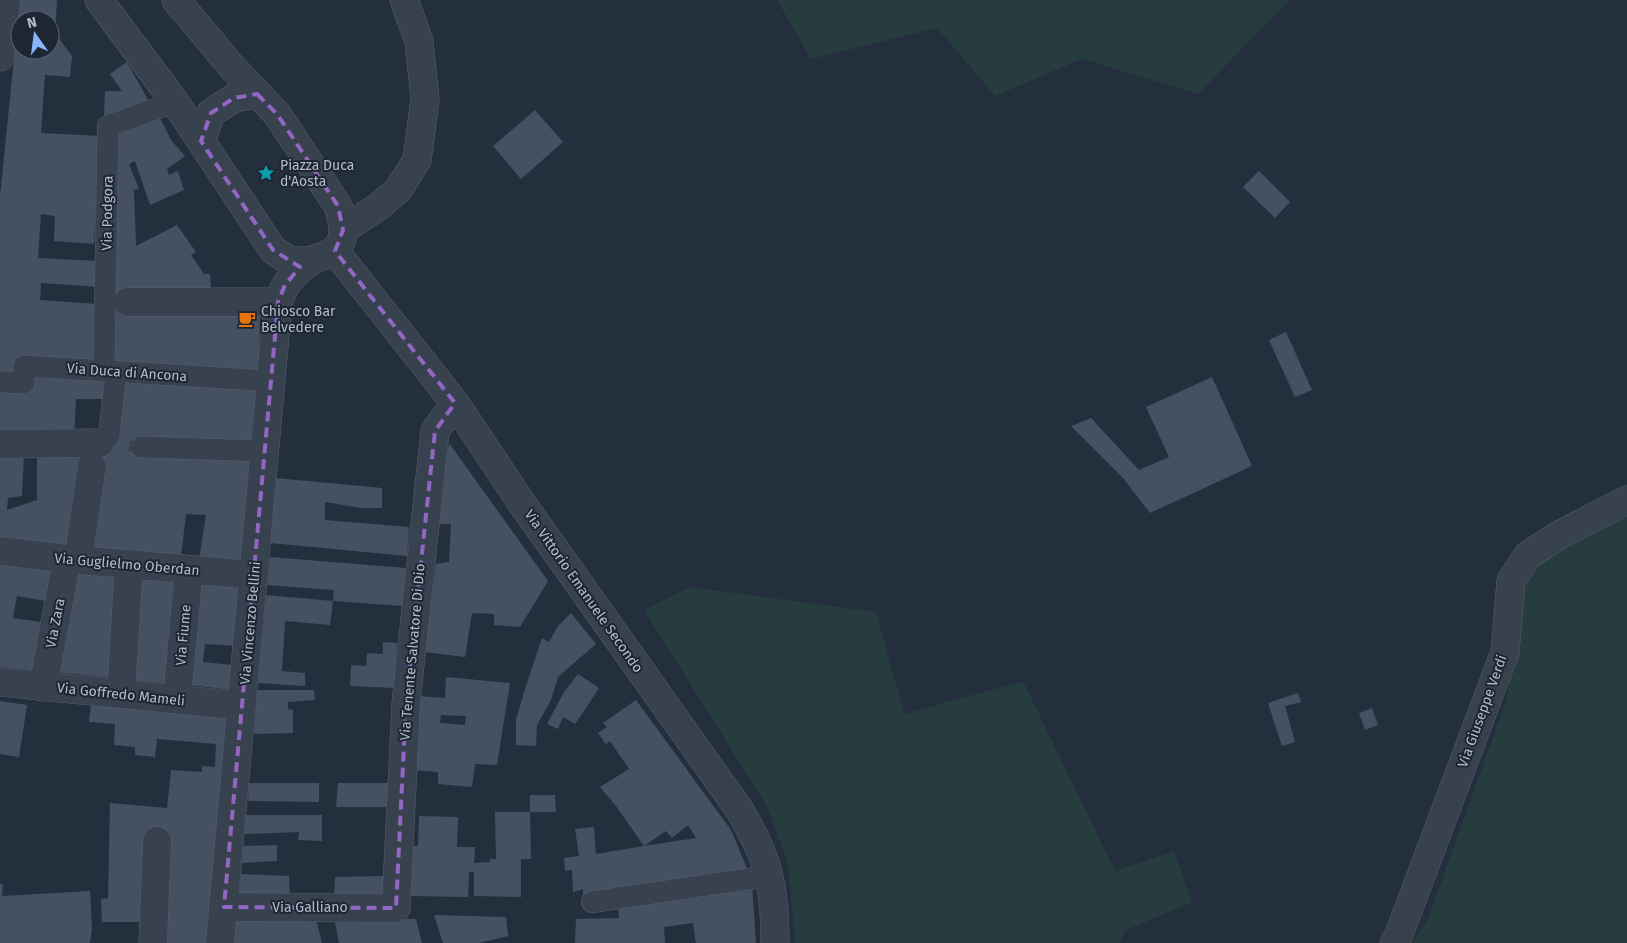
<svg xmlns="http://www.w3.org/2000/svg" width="1627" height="943" viewBox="0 0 1627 943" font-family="'Fira Sans',sans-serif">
	<rect width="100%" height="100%" fill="#242f3e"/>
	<g fill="#263c3f">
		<path d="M777 0H1289L1198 94 1082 59 995 96 937 28 811 59Z"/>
		<path d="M1627 514V943H1412L1428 919 1506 701 1518 588 1533 566Z"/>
		<path d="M690 587 876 612 904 714 1023 681 1115 871 1174 851 1192 902 1124 931 1120 943H795L788 865 768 808 644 610Z"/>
	</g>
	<g fill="#455162" fill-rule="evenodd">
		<path d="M20 0H57L55 33 72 56 70 77 45 75 41 133 100 136 94 244 54 241 55 216 41 214 38 258 99 261V287L41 283 40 300 96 304 95 362 16 358 15 375 0 374V196ZM20 20H50V50H20Z"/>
		<path d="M127 62 152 107 104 120 105 91H122L110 74Z"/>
		<path d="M535 110 563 142 521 179 493 146Z"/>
		<path d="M158 114 171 140 185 156 167 169 169 175 178 171 184 190 150 205 135 161 129 164 139 189 134 190 136 246 177 225 196 252 191 255 204 274H210L211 294 114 295 118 128Z"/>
		<path d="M1259 171 1290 202 1275 218 1243 187Z"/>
		<path d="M113 310H260L259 373 113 365Z"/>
		<path d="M1286 332 1312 390 1295 397 1269 340Z"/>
		<path d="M34 376 108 378V399H76L74 437 0 435V388L34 389Z"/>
		<path d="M122 377 257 386 252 447 130 441 129 451 251 456 242 564 199 559 206 515 186 514 181 557 91 548 102 453Z"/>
		<path d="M1212 377 1252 466 1150 513 1123 478 1071 426 1091 418 1139 470 1169 457 1146 407Z"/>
		<path d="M449 443 548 581 520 627 494 625V614L472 613 465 657 424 652 436 564 449 562 451 524H438L442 484Z"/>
		<path d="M0 452 24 453 22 496 8 498 7 510 37 500V453L84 454 71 546 0 538Z"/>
		<path d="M275 478 382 488V508H360L325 502V520L409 527 407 556 270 543Z"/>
		<path d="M270 557 406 568 402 606 333 601 334 590 267 585Z"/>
		<path d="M0 559 58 565 51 602 17 596 13 618 48 623 39 671 0 667Z"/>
		<path d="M74 567 120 572 113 678 54 672Z"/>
		<path d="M139 574 178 578 169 684 131 680Z"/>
		<path d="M196 580 240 585 235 646 205 644 203 662 233 665 232 690 189 685Z"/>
		<path d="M266 595 333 601 330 625 285 621 282 671 305 673V686L258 683Z"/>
		<path d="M571 613 596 644 558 677 551 700 537 725 536 746 516 745V720L525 689 542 638 549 642 558 626Z"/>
		<path d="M383 642 397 643 395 688 350 686 351 665 366 666 367 653 383 654Z"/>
		<path d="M578 674 599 688 586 708 575 724 563 717 558 729 547 724 564 692Z"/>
		<path d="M446 677 510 683 497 765 475 764 472 787 438 784V772L413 770 419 696 445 698ZM441 715 466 716 465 725 440 723Z"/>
		<path d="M257 690H314L315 700 288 702V709L293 710V733L254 734Z"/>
		<path d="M1298 693 1301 702 1285 706 1295 742 1282 746 1268 703Z"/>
		<path d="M636 700 731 830 749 873 583 896V889L573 892 572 870 565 871 564 858 579 856 575 829 594 827 596 854 644 846 616 806 600 787 629 769 610 741 606 744 598 733 607 727 603 723ZM688 825 696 838 644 846 666 831 672 838Z"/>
		<path d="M0 701 27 705 19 757 0 754Z"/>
		<path d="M91 703 230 714 208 943H161L150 922H102L101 899 108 898 110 803 167 808 171 770 202 772V766L215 767 216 744 157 739 155 757 135 755V747L114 745 115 724 89 722Z"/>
		<path d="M1372 708 1378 725 1365 730 1359 713Z"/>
		<path d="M249 783H319V802L248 801Z"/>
		<path d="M338 783H389V807H336Z"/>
		<path d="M530 795H555L556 812H530Z"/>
		<path d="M495 812H530L531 859H521V897L474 896V872H469L468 897 408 896 410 846H418L419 816 458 817 457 847H475L474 863 490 862V859H496Z"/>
		<path d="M246 815H322V841L298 840 299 832 244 834Z"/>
		<path d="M277 845V861L242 863 243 846Z"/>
		<path d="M241 874 289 876 290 900H238Z"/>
		<path d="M386 876V899L334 898 335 877Z"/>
		<path d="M0 884H3L2 896 90 891 92 929 90 943H0Z"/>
		<path d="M752 885 756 943H696L693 923 664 927 665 943H575L576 919 619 918 618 905Z"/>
		<path d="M234 915 316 919 322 943H232Z"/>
		<path d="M434 915 506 917 508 936 479 943H443Z"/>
		<path d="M334 918 416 919 422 943H339Z"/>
	</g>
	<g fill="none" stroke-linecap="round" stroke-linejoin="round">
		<g stroke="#565f6c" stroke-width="22">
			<g id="pedestrian">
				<path d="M104 371 108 126 175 102"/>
				<path d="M0 382 24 383V366L271 381"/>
				<path d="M100 443 109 436 116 372"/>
				<path d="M141 447 265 451"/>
				<path d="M592 902 769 876"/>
			</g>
		</g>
		<g stroke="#565f6c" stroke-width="29">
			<g id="minor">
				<path d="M0 57 6 0"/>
				<path d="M343 230 378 207 398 190 417 160 425 99 419 41 404 0"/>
				<path d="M128 302H278"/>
				<path d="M0 444 100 443"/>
				<path d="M0 551 67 559 254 575"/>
				<path d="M78 560 92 466"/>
				<path d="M0 682 242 706"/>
				<path d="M43 687 67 559"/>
				<path d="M121 694 129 564"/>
				<path d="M177 699 189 570"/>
				<path d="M224 907 396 908 406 703 435 431 455 403"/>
				<path d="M153 943 157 841"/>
				<path d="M1394 943 1398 937 1505 652 1511 581 1528 555 1561 534 1627 500"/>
			</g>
		</g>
		<g stroke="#565f6c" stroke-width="29">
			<g id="tertiary">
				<path d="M99 0 175 102 273 250 290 261H310"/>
				<path d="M176 0 232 67 277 114 338 206C343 220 348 243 332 252 325 257 315 257 308 263 292 274 285 284 278 302L220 943"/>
				<path d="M201 141 211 113 234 98 257 94"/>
				<path d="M335 251 455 403 521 502 739 809C751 830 764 853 769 877 774 898 775 921 775 943"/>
			</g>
		</g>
		<use href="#pedestrian" stroke="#38414e" stroke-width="21"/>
		<use href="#minor" stroke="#38414e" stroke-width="28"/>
		<use href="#tertiary" stroke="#38414e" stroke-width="28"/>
	</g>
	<path fill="none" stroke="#9266c3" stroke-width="4" stroke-dasharray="10 6" stroke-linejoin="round" d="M257 94 277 114 338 206 343 230 335 251 455 403 435 431 406 703 396 908 224 907 278 302 285 285 300 267 273 250 201 141 211 113 234 98Z"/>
	<defs>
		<g id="sight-bare" transform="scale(1.35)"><path d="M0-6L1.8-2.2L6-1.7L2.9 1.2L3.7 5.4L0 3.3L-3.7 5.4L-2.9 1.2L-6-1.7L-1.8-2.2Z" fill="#0f9aa8" stroke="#1d2633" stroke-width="2.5" paint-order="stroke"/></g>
		<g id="cafe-bare" transform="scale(1.35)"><path d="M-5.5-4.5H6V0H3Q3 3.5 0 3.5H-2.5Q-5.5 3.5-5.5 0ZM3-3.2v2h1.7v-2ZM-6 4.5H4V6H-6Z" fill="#e8710a" stroke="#1d2633" stroke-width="2.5" paint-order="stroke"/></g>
	</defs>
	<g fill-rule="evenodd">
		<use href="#sight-bare" x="266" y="173"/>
		<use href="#cafe-bare" x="247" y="319"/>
	</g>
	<g text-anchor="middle" stroke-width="4" stroke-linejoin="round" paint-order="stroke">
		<g font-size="14" fill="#b4bcc9" stroke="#1d2633" text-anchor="start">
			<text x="280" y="170">Piazza Duca<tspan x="280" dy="16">d'Aosta</tspan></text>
			<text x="261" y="316">Chiosco Bar<tspan x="261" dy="16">Belvedere</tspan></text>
		</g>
		<g font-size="14" fill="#b4bcc9" stroke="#1d2633">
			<text transform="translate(107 213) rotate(-89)" y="5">Via Podgora</text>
			<text transform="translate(127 372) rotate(4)" y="5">Via Duca di Ancona</text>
			<text transform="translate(127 564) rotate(5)" y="5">Via Guglielmo Oberdan</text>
			<text transform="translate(584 591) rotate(55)" y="5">Via Vittorio Emanuele Secondo</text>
			<text transform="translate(55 623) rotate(-79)" y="5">Via Zara</text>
			<text transform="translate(250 623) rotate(-85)" y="5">Via Vincenzo Bellini</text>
			<text transform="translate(183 635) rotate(-85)" y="5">Via Fiume</text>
			<text transform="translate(412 652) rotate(-85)" y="5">Via Tenente Salvatore Di Dio</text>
			<text transform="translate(121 694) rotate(6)" y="5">Via Goffredo Mameli</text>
			<text transform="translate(1482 711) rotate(-70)" y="5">Via Giuseppe Verdi</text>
			<text x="310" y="912">Via Galliano</text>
		</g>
	</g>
	<g transform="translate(35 35) rotate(346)"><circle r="24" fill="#1d2633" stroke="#59626f"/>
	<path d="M0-4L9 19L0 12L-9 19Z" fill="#8ab4f8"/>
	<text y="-8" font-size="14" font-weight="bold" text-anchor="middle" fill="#b4bcc9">N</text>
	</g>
</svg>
